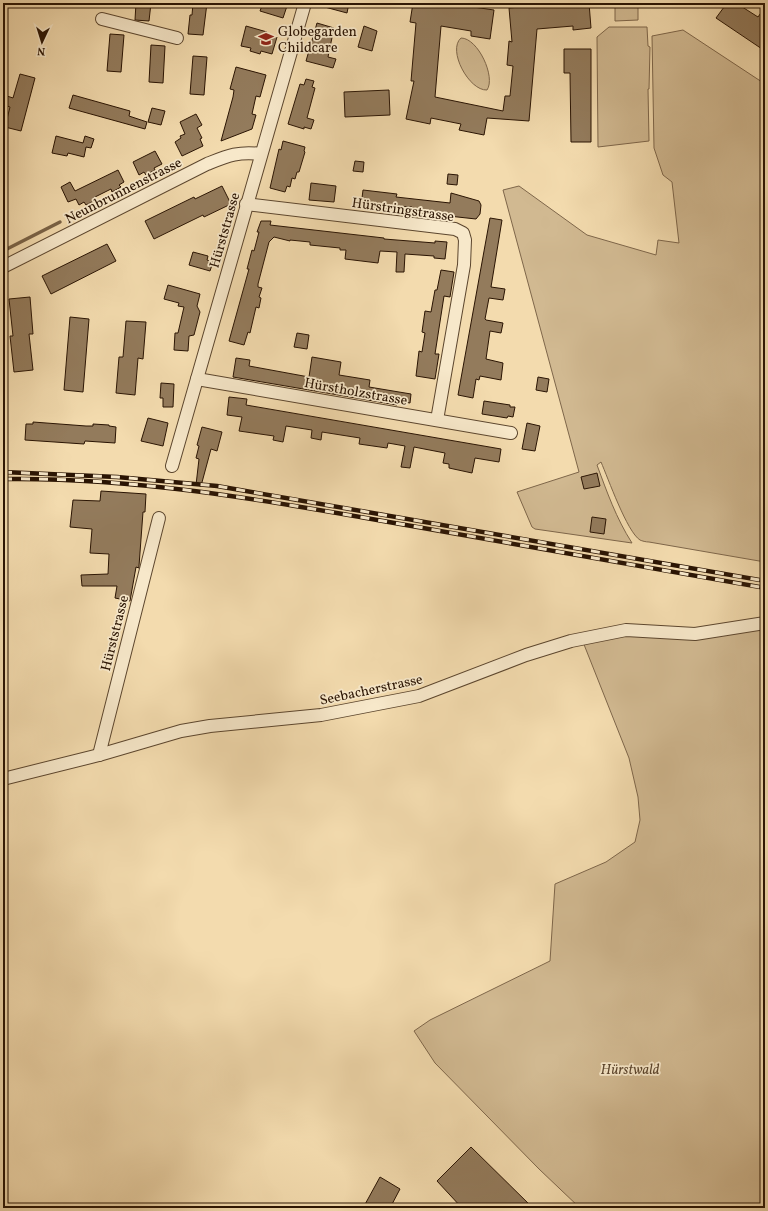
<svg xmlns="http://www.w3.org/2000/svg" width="768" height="1211" viewBox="0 0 768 1211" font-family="Vollkorn,serif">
	<rect width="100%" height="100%" fill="#f3dbae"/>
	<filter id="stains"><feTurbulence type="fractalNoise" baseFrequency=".005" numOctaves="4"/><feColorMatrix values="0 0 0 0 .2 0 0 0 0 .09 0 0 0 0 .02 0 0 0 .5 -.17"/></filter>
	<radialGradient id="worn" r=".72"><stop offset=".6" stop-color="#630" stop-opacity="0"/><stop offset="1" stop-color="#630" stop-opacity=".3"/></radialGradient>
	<g fill="#d1b991" stroke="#7e664a">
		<path d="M615 3H638V20L615 21Z"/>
		<path d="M609 27H647L648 46 650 47 649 89H648L649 141 598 147 597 37Z"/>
		<path d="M683 30 765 84V562L649 542C646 542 642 541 640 540 627 532 608 478 601 462L597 465C607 492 616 518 632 543L535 529 532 527 517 492 579 472 503 190 519 186 587 235 656 255 658 240 679 243 672 182 663 175 654 148 652 36Z"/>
		<path d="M461 38C478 38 496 77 487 90 469 91 447 50 461 38Z"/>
		<path d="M765 628V1208H580L539 1169 435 1063 414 1031 430 1020 550 961 555 884 606 862 635 842 640 820 638 797 629 758 583 642 628 634Z"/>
	</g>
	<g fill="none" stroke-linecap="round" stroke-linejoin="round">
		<path stroke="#7a6347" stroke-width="3.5" d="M3 251 60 222"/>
	</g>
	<g fill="#937b5c" stroke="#2a1403">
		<path d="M136 3H151L149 21 135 20Z"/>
		<path d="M193 3H207L203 35 188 34 190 15H192Z"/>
		<path d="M263 3H282L281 5 287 6 283 18 260 11Z"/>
		<path d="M321 3H349L347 13 321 6Z"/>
		<path d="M413 3H446L494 10 490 39 471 36V31L441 26 435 97 503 111 505 96H510L513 66 507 65 509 41 512 42 509 8 565 3H589L591 28 573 30V26L537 29 529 121 487 118 484 135 459 130 461 124 431 118 430 124 406 119 414 81H411L416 23 410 22Z"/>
		<path d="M727 3H736L758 17 765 7V51L716 18Z"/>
		<path d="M317 23 334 28 328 57 336 59 333 68 306 61Z"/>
		<path d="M246 26 267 32 266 35 277 37 272 54 261 51 260 54 250 51 251 48 241 46Z"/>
		<path d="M364 26 377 31 372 51 358 47Z"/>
		<path d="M110 34 124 35 121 72 107 71Z"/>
		<path d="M151 45 165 46 163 83 149 82Z"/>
		<path d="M564 49H591V142H571L570 73H564Z"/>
		<path d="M193 56 207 57 204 95 190 94Z"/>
		<path d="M236 67 266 75 260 97 256 96 252 114 256 115 252 129 221 141 233 97 234 90 230 89Z"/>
		<path d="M20 74 35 78 21 131 5 127 10 107 4 105 7 96 13 98Z"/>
		<path d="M306 79 314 81 312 87 315 88 307 118 314 120 311 129 304 127V129L288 124 300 84 304 85Z"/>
		<path d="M389 90 390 115 345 117 344 92Z"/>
		<path d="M73 95 130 111 129 116 147 122 145 129 69 108Z"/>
		<path d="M152 108 165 111 161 125 148 122Z"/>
		<path d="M196 114 202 125 197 128 202 138 200 139 203 146 182 156 175 142 181 138 180 136 185 134 180 122Z"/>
		<path d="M56 136 83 143 85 136 94 139 91 148 86 147 84 157 68 153 67 156 52 153Z"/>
		<path d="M283 141 305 147 304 151 305 152 299 172H297L295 179 292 178 290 187 287 186 285 192 270 188 279 149 281 150Z"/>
		<path d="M155 151 162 164 154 168 155 170 146 175 144 172 139 175 133 162Z"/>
		<path d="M355 161 364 162 363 172 353 171Z"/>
		<path d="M118 170 124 182 119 185 121 187 112 192 111 189 93 198 94 201 86 205 84 202 79 205 76 199 68 202 61 187 70 182 75 191Z"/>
		<path d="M448 174 458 175 457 185 447 184Z"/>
		<path d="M311 183 336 186 334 202 309 200Z"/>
		<path d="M222 186 231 204 204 217 203 215 154 239 145 221 194 197 195 199Z"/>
		<path d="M363 190 397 194 396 197 450 203 451 193 479 201 481 205 480 214 476 219 412 212V207L395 206V210L361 206Z"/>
		<path d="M490 218 502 220 491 287 505 289 503 300 489 298 485 319 486 320 503 323 501 333 490 331 486 359 503 363 501 380 480 376 479 380 476 379 473 398 458 395Z"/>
		<path d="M261 221H271L270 225 384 238V239L435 243V241L447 242 445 259 434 258V256L405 254 404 272H396L397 252 380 251 378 263 345 259 346 250H340V248L310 245V242L290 240V241L274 237 269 242 258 284V287L262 288 259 297 261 298 259 308 256 307 250 333 248 332 244 345 229 341 249 269H247L252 250 254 251 259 232H257Z"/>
		<path d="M107 244 116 261 51 294 42 276Z"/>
		<path d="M193 252 208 256 207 260 213 262 210 271 189 265Z"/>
		<path d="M441 270 454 272 450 297 444 296 435 354H439L435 379 416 376 419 351 422 352 425 333 422 332 425 311 431 312 435 290H437Z"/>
		<path d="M168 285 200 294 197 306 200 312 194 335 189 336 188 351 174 350 175 333H178L184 307 178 306 179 303 164 299Z"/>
		<path d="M30 297 33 334H29L33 370 14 372 10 336H13L9 299Z"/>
		<path d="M70 317 89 319 83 392 64 390Z"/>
		<path d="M126 321 146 322 143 359 138 358 135 395 116 393 119 357H123Z"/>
		<path d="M297 333 309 335 307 349 294 347Z"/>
		<path d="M312 357 341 362 339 375 370 380 369 387 411 394 410 403 398 401 397 405 233 377 236 358 250 360 249 366 309 377Z"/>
		<path d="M538 377 549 379 547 392 536 390Z"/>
		<path d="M161 383 174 384 173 407H163V398H160Z"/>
		<path d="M229 397 247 399 246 405 501 449 499 462 475 458 472 473 449 468V464L443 463 445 453 414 447 410 468 401 467 405 446 388 443 387 448 359 444 360 438 322 432 321 440 311 438 312 430 286 426 283 442 273 440 274 436 239 431 242 417 227 415Z"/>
		<path d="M484 401 510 405V407H515L513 417 508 416 507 418 482 414Z"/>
		<path d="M148 418 168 423 163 446 141 441Z"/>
		<path d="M33 422 86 426H93V424L109 425V426L116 427 115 443 85 441 84 444 25 440 26 424H33Z"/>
		<path d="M527 423 540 426 535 451 522 449Z"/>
		<path d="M202 427 222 432 217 451 211 449 201 486 196 485 199 459 196 458 199 446 197 445Z"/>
		<path d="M597 473 600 486 584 489 581 477Z"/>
		<path d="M101 491 146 494 145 512H143L139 566V568L136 567 130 601 115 598 117 586H82L81 575 108 574 109 554 90 553 92 529 70 527 73 500 100 501Z"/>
		<path d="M592 517 606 519 604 534 590 532Z"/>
		<path d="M471 1147 533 1208H462L437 1181Z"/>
		<path d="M380 1177 400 1189 390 1208H363Z"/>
	</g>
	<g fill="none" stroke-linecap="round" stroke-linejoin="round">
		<g stroke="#5c462e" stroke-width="14">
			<g id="minor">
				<path d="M102 19 177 38"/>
				<path d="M246 204 455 229 463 233 465 240 464 265 437 420"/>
				<path d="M3 267 207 164C227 156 238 151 261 154"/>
				<path d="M197 379 511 433"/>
				<path d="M172 466 305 3"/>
				<path d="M99 755 159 518"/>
				<path d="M3 779 99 755 181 731 210 726 321 715 419 696 526 655 571 641 626 630 695 634 765 623"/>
			</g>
		</g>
		<use href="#minor" stroke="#f7e8ca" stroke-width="12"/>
		<g stroke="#2a1403" stroke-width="4.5">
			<g id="rail">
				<path d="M3 472 117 477 217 486 765 581"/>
				<path d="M3 479C131 477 258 499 383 521 511 543 638 566 765 588"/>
			</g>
		</g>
		<use href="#rail" stroke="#f7e8ca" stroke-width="3" stroke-dasharray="9" stroke-linecap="butt"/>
	</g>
	<defs>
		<g id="school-bare" transform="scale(1.2)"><path d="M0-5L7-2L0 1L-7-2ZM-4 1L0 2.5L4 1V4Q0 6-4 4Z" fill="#8f2418" stroke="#f7e8ca" stroke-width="2.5" paint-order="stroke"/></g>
	</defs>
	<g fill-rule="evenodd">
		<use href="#school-bare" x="266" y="39"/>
	</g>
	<g text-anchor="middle" stroke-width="3.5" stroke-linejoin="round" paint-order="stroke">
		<g font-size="14" fill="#2a1403" stroke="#f7e8ca" text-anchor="start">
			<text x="278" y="36">Globegarden<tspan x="278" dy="16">Childcare</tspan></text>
		</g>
		<g font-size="14" fill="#2a1403" stroke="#f7e8ca">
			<text transform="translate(123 190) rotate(-27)" y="5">Neunbrunnenstrasse</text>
			<text transform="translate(403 209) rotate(8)" y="5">Hürstringstrasse</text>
			<text transform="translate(224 230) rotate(-74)" y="5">Hürststrasse</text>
			<text transform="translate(356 391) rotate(10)" y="5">Hürstholzstrasse</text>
			<text transform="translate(114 633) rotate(-76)" y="5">Hürststrasse</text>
			<text transform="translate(371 689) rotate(-12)" y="5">Seebacherstrasse</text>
		</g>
		<g font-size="14" font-style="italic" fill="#5c462e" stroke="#f7e8ca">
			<text x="630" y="1074">Hürstwald</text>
		</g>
	</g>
	<rect width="768" height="1211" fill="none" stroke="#f3dbae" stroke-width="16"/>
	<rect x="4" y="4" width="760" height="1203" fill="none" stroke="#2a1403" stroke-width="2"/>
	<rect x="8" y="8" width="752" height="1195" fill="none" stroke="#2a1403"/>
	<g transform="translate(42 42) rotate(184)" stroke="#f7e8ca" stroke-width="3" paint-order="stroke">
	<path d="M0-3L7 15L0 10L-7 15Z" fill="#2a1403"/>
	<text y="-6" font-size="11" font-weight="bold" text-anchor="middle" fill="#2a1403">N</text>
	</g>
	<rect width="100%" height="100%" filter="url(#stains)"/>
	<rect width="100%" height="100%" fill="url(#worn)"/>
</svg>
